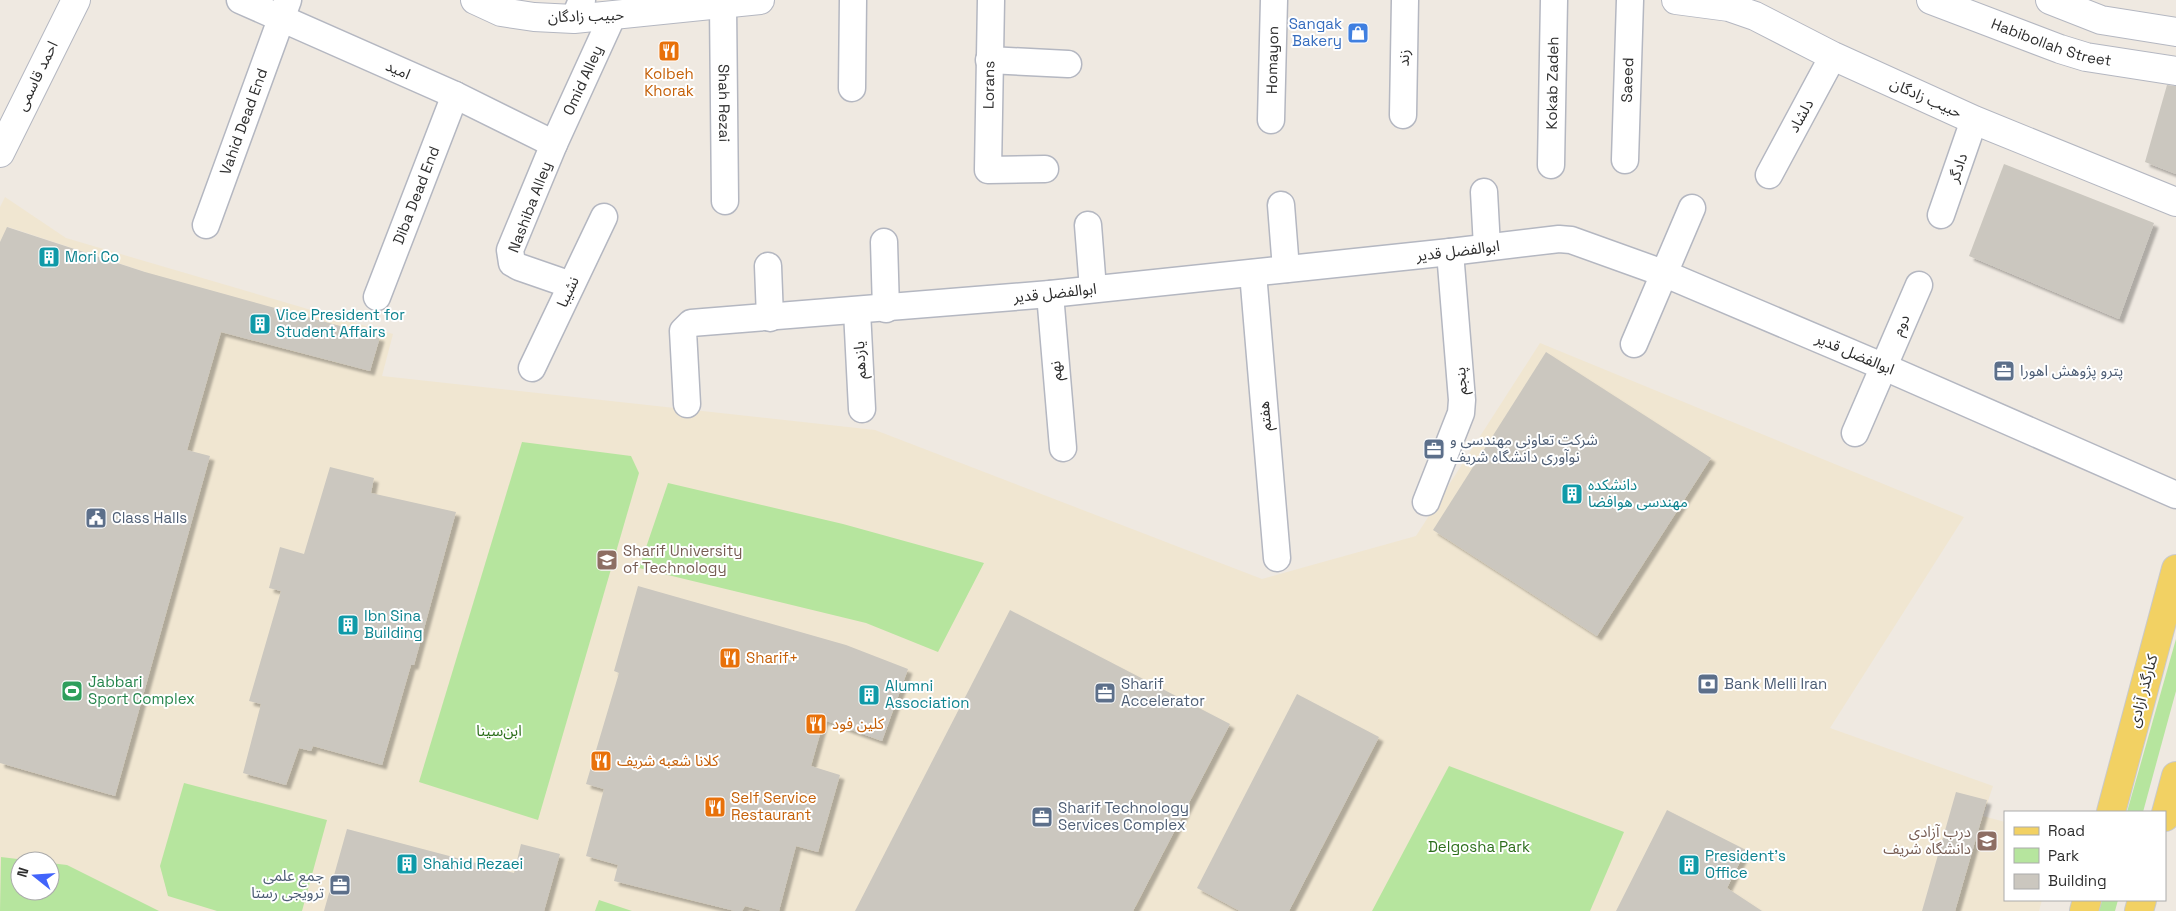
<svg xmlns="http://www.w3.org/2000/svg" width="2176" height="911" viewBox="0 0 2176 911" font-family="'Space Grotesk','Noto Sans Arabic',sans-serif">
	<defs>
		<filter id="shadow"><feDropShadow dx="4.5" dy="4.5" stdDeviation="1" flood-color="#0004"/></filter>
	</defs>
	<rect width="100%" height="100%" fill="#efe9e1"/>
	<path fill="#f0e6d1" fill-rule="evenodd" d="M5 197 66 238 393 334 382 376 875 430 1262 579 1416 536 1540 343 1964 517 1830 728 1993 786 1983 816 2005 822V900H2042L2039 911H0V294L136 310 145 272 8 227 0 242V207ZM20 861H50V891H20Z"/>
	<g fill="#b6e59e">
		<path d="M522 442 631 456 639 473 538 820 419 782Z"/>
		<path d="M668 483 843 524 984 563 938 652 866 623 639 568Z"/>
		<path d="M2176 639V691L2143 812H2127Z"/>
		<path d="M1449 766 1624 832 1590 911H1372Z"/>
		<path d="M184 783 327 820 302 911H217L168 896 160 866Z"/>
		<path d="M1 857 34 861H20V891H50V863L67 865 159 911H0Z"/>
		<path d="M599 900 632 911H595Z"/>
		<path d="M2102 900H2118L2115 911H2099Z"/>
	</g>
	<g fill="#cbc7bf" filter="url(#shadow)">
		<path d="M2167 85 2176 86V174L2145 162Z"/>
		<path d="M2004 164 2154 223 2119 319 1969 256Z"/>
		<path d="M7 227 145 272 380 337 370 371 221 332 187 450 210 456 115 796 0 763V242Z"/>
		<path d="M1546 352 1711 458 1597 636 1433 530Z"/>
		<path d="M330 467 374 478 371 493 456 512 414 665H411L382 765 313 746 311 751 299 748 286 785 243 773 261 704 249 701 281 591 269 588 280 547 304 554Z"/>
		<path d="M638 586 846 645 908 669 882 741 824 720 811 766 840 775 818 852 796 846 779 911H763L745 906 742 911H735L614 881 618 865 586 856 604 789 586 784 619 673 614 671Z"/>
		<path d="M1010 610 1230 724 1133 911H855Z"/>
		<path d="M1297 694 1379 737 1289 911H1240L1197 888Z"/>
		<path d="M1956 792 1987 800 1955 911H1922Z"/>
		<path d="M1667 810 1746 850 1727 888 1762 911H1616Z"/>
		<path d="M347 829 514 873 521 844 560 854 544 911H324Z"/>
	</g>
	<g fill="none" stroke-linecap="round" stroke-linejoin="round">
		<g stroke="#b4b7c1" stroke-width="29">
			<g id="minor">
				<path d="M240 0 455 95 554 144"/>
				<path d="M991 0 988 170 1045 169"/>
				<path id="s1" d="M723 5 725 201"/>
				<path d="M574 19 582 0"/>
				<path d="M989 60 1068 64"/>
				<path d="M852 88 853 0"/>
				<path d="M1403 115 1405 0"/>
				<path id="s2" d="M1271 120 1274 0"/>
				<path id="s3" d="M1625 160 1630 0"/>
				<path id="s4" d="M1551 165 1554 0"/>
				<path d="M1769 175 1833 56"/>
				<path d="M1484 192 1487 247"/>
				<path d="M1281 205 1286 269"/>
				<path d="M1941 215 1974 120"/>
				<path id="s5" d="M206 225 288 0"/>
				<path d="M1088 225 1093 289"/>
				<path d="M884 242 886 309"/>
				<path d="M768 266 770 318"/>
				<path d="M1253 273 1277 558"/>
				<path id="s6" d="M571 285 519 267 512 263 510 250 554 144 612 17"/>
				<path d="M1050 294 1063 448"/>
				<path id="s7" d="M377 297 455 95"/>
				<path d="M857 311 862 409"/>
				<path d="M1634 344 1692 208"/>
				<path d="M532 368 604 217"/>
				<path d="M687 404 683 331 691 323 1050 294 1450 252 1559 239 1571 240 1663 273 1882 366 2176 495"/>
				<path d="M1855 433 1919 285"/>
				<path d="M1426 502 1461 413 1462 400 1450 252"/>
			</g>
		</g>
		<g stroke="#b4b7c1" stroke-width="30">
			<g id="tertiary">
				<path d="M475 0 501 12 534 17 574 19 760 0"/>
				<path d="M1676 0 1729 7 1755 16 1833 56 1974 120 2176 202"/>
				<path d="M0 153 76 0"/>
			</g>
		</g>
		<g stroke="#b4b7c1" stroke-width="30">
			<g id="secondary">
				<path id="s8" d="M1931 0 2060 49 2086 57 2176 71"/>
				<path d="M2050 0 2101 20 2176 32"/>
			</g>
		</g>
		<g stroke="#c9c9c9" stroke-width="30">
			<g id="primary">
				<path d="M2111 812 2176 569"/>
				<path d="M2165 817 2176 776"/>
				<path d="M2084 911 2087 900"/>
				<path d="M2139 911 2142 900"/>
			</g>
		</g>
		<use href="#minor" stroke="#fff" stroke-width="26"/>
		<use href="#tertiary" stroke="#fff" stroke-width="28"/>
		<use href="#secondary" stroke="#fff" stroke-width="28"/>
		<use href="#primary" stroke="#f2d163" stroke-width="28"/>
	</g>
	<defs>
		<g id="shop-square" transform="scale(1.125)"><rect x="-9" y="-9" width="18" height="18" rx="4" fill="#3f7fe0" stroke="#fff"/><path d="M-5-2.5h2.3a2.7 3.5 0 0 1 5.4 0H5L5.5 6h-11ZM-1.5-2.5h3a1.5 2.3 0 0 0-3 0Z" fill="#fff"/></g>
		<g id="restaurant-square" transform="scale(1.125)"><rect x="-9" y="-9" width="18" height="18" rx="4" fill="#e8710a" stroke="#fff"/><path d="M-5-6h1v4h1v-4h1v4h1v-4h1v5L-1.5 .5V6h-2V.5L-5-1ZM5-6V6H3V1.5H1.5Q1.5-4 5-6Z" fill="#fff"/></g>
		<g id="building-square" transform="scale(1.125)"><rect x="-9" y="-9" width="18" height="18" rx="4" fill="#0f9aa8" stroke="#fff"/><path d="M-4-6H4V6H1V3H-1V6H-4ZM-2.5-4.3h1.7v1.8h-1.7ZM.8-4.3h1.7v1.8H.8ZM-2.5-1h1.7V.8h-1.7ZM.8-1h1.7V.8H.8Z" fill="#fff"/></g>
		<g id="office-square" transform="scale(1.125)"><rect x="-9" y="-9" width="18" height="18" rx="4" fill="#5c6f8a" stroke="#fff"/><path d="M-6-3h4V-5.5h4V-3h4V5H-6ZM-1-4.5V-3h2v-1.5ZM-6 0V1H6V0Z" fill="#fff"/></g>
		<g id="civic-square" transform="scale(1.125)"><rect x="-9" y="-9" width="18" height="18" rx="4" fill="#5c6f8a" stroke="#fff"/><path d="M-.6-6.5H3V-4.5H.6V-3L4-1V1h2V6H-6V1h2V-1L-.6-3ZM-1.2 2.5V6h2.4V2.5Z" fill="#fff"/></g>
		<g id="university-square" transform="scale(1.125)"><rect x="-9" y="-9" width="18" height="18" rx="4" fill="#8d6e63" stroke="#fff"/><path d="M0-5L7-2L0 1L-7-2ZM-4 1L0 2.5L4 1V4Q0 6-4 4Z" fill="#fff"/></g>
		<g id="bank-square" transform="scale(1.125)"><rect x="-9" y="-9" width="18" height="18" rx="4" fill="#5c6f8a" stroke="#fff"/><path d="M-6-4H6V4H-6ZM0-2.3a2.3 2.3 0 1 0 0 4.6a2.3 2.3 0 1 0 0-4.6Z" fill="#fff"/></g>
		<g id="stadium-square" transform="scale(1.125)"><rect x="-9" y="-9" width="18" height="18" rx="4" fill="#2e9e5b" stroke="#fff"/><path d="M0-5a6.5 5 0 1 0 0 10a6.5 5 0 1 0 0-10ZM-3.5-1.8h7v3.6h-7Z" fill="#fff"/></g>
	</defs>
	<g fill-rule="evenodd">
		<use href="#shop-square" x="1358" y="33"/>
		<use href="#restaurant-square" x="669" y="51"/>
		<use href="#building-square" x="49" y="257"/>
		<use href="#building-square" x="260" y="324"/>
		<use href="#office-square" x="2004" y="371"/>
		<use href="#office-square" x="1434" y="449"/>
		<use href="#building-square" x="1572" y="494"/>
		<use href="#civic-square" x="96" y="518"/>
		<use href="#university-square" x="607" y="560"/>
		<use href="#building-square" x="348" y="625"/>
		<use href="#restaurant-square" x="730" y="658"/>
		<use href="#bank-square" x="1708" y="684"/>
		<use href="#stadium-square" x="72" y="691"/>
		<use href="#office-square" x="1105" y="693"/>
		<use href="#building-square" x="869" y="695"/>
		<use href="#restaurant-square" x="816" y="724"/>
		<use href="#restaurant-square" x="601" y="761"/>
		<use href="#restaurant-square" x="715" y="807"/>
		<use href="#office-square" x="1042" y="817"/>
		<use href="#university-square" x="1987" y="841"/>
		<use href="#building-square" x="407" y="864"/>
		<use href="#building-square" x="1689" y="865"/>
		<use href="#office-square" x="340" y="885"/>
	</g>
	<g text-anchor="middle" stroke-width="4" stroke-linejoin="round" paint-order="stroke">
		<g font-size="15" fill="#2e2e2e" stroke="#fff">
			<text transform="translate(586 16) rotate(-2)" y="5">حبیب زادگان</text>
			<text dy="5" stroke="none"><textPath href="#s8" startOffset="128">Habibollah Street</textPath></text>
			<text transform="translate(1404 58) rotate(-89)" y="5">زند</text>
			<text dy="5" stroke="none"><textPath href="#s2" startOffset="60">Homayon</textPath></text>
			<text transform="translate(398 70) rotate(24)" y="5">امید</text>
			<text transform="translate(37 76) rotate(-64)" y="5">احمد قاسمی</text>
			<text dy="5" stroke="none"><textPath href="#s6" startOffset="261">Omid Alley</textPath></text>
			<text dy="5" stroke="none"><textPath href="#s3" startOffset="80">Saeed</textPath></text>
			<text dy="5" stroke="none"><textPath href="#s4" startOffset="82">Kokab Zadeh</textPath></text>
			<text transform="translate(989 85) rotate(-89)" y="5">Lorans</text>
			<text transform="translate(1926 98) rotate(24)" y="5">حبیب زادگان</text>
			<text dy="5" stroke="none"><textPath href="#s1" startOffset="98">Shah Rezai</textPath></text>
			<text transform="translate(1801 116) rotate(-61)" y="5">دلشاد</text>
			<text dy="5" stroke="none"><textPath href="#s5" startOffset="110">Vahid Dead End</textPath></text>
			<text transform="translate(1958 168) rotate(-71)" y="5">دادگر</text>
			<text dy="5" stroke="none"><textPath href="#s7" startOffset="109">Diba Dead End</textPath></text>
			<text transform="translate(530 207) rotate(-69)" y="5">Nashiba Alley</text>
			<text transform="translate(1458 251) rotate(-7)" y="5">ابوالفضل قدیر</text>
			<text transform="translate(568 292) rotate(-65)" y="5">نشیبا</text>
			<text transform="translate(1055 293) rotate(-6)" y="5">ابوالفضل قدیر</text>
			<text transform="translate(1901 325) rotate(-65)" y="5">دوم</text>
			<text transform="translate(1855 354) rotate(23)" y="5">ابوالفضل قدیر</text>
			<text transform="translate(860 360) rotate(-93)" y="5">یازدهم</text>
			<text transform="translate(1056 371) rotate(-95)" y="5">نهم</text>
			<text transform="translate(1461 381) rotate(-94)" y="5">پنجم</text>
			<text transform="translate(1265 416) rotate(-95)" y="5">هفتم</text>
			<text transform="translate(2143 691) rotate(-75)" y="5">کنارگذر آزادی</text>
		</g>
		<g font-size="15" fill="#366cbe" stroke="#fff" text-anchor="end">
			<text x="1342" y="29">Sangak<tspan x="1342" dy="17">Bakery</tspan></text>
		</g>
		<g font-size="15" fill="#c56008" stroke="#fff" text-anchor="start">
			<text x="669" y="79" text-anchor="middle">Kolbeh<tspan x="669" dy="17">Khorak</tspan></text>
			<text x="746" y="663">Sharif+</text>
			<text x="832" y="729">کلین فود</text>
			<text x="617" y="766">کلانا شعبه شریف</text>
			<text x="731" y="803">Self Service<tspan x="731" dy="17">Restaurant</tspan></text>
		</g>
		<g font-size="15" fill="#0d838f" stroke="#fff" text-anchor="start">
			<text x="65" y="262">Mori Co</text>
			<text x="276" y="320">Vice President for<tspan x="276" dy="17">Student Affairs</tspan></text>
			<text x="1588" y="490">دانشکده<tspan x="1588" dy="17">مهندسی هوافضا</tspan></text>
			<text x="364" y="621">Ibn Sina<tspan x="364" dy="17">Building</tspan></text>
			<text x="885" y="691">Alumni<tspan x="885" dy="17">Association</tspan></text>
			<text x="1705" y="861">President's<tspan x="1705" dy="17">Office</tspan></text>
			<text x="423" y="869">Shahid Rezaei</text>
		</g>
		<g font-size="15" fill="#4e5e75" stroke="#fff" text-anchor="start">
			<text x="2020" y="376">پترو پژوهش اهورا</text>
			<text x="1450" y="445">شرکت تعاونی مهندسی و<tspan x="1450" dy="17">نوآوری دانشگاه شریف</tspan></text>
			<text x="112" y="523">Class Halls</text>
			<text x="1121" y="689">Sharif<tspan x="1121" dy="17">Accelerator</tspan></text>
			<text x="1724" y="689">Bank Melli Iran</text>
			<text x="1058" y="813">Sharif Technology<tspan x="1058" dy="17">Services Complex</tspan></text>
			<text x="324" y="881" text-anchor="end">جمع علمی<tspan x="324" dy="17">ترویجی رستا</tspan></text>
		</g>
		<g font-size="15" fill="#785e54" stroke="#fff" text-anchor="start">
			<text x="623" y="556">Sharif University<tspan x="623" dy="17">of Technology</tspan></text>
			<text x="1971" y="837" text-anchor="end">درب آزادی<tspan x="1971" dy="17">دانشگاه شریف</tspan></text>
		</g>
		<g font-size="15" fill="#27864d" stroke="#fff" text-anchor="start">
			<text x="88" y="687">Jabbari<tspan x="88" dy="17">Sport Complex</tspan></text>
		</g>
		<g font-size="15" fill="#2c6e1b" stroke="#fff">
			<text x="499" y="736">ابن‌سینا</text>
			<text x="1479" y="852">Delgosha Park</text>
		</g>
	</g>
	<rect x="2004" y="811" width="162" height="90" fill="#ffffff" stroke="#ababab"/>
	<rect x="2014" y="827" width="25" height="8" fill="#f2d163" stroke="#ababab"/>
	<text x="2048" y="836" font-size="15" fill="#2e2e2e">Road</text>
	<rect x="2014" y="848" width="25" height="15" fill="#b6e59e" stroke="#ababab"/>
	<text x="2048" y="861" font-size="15" fill="#2e2e2e">Park</text>
	<rect x="2014" y="874" width="25" height="15" fill="#cbc7bf" stroke="#ababab"/>
	<text x="2048" y="886" font-size="15" fill="#2e2e2e">Building</text>
	<g transform="translate(35 876) rotate(287)"><circle r="24" fill="#ffffff" stroke="#ababab"/>
	<path d="M0-4L9 19L0 12L-9 19Z" fill="#4264fb"/>
	<text y="-8" font-size="14" font-weight="bold" text-anchor="middle" fill="#2e2e2e">N</text>
	</g>
</svg>
